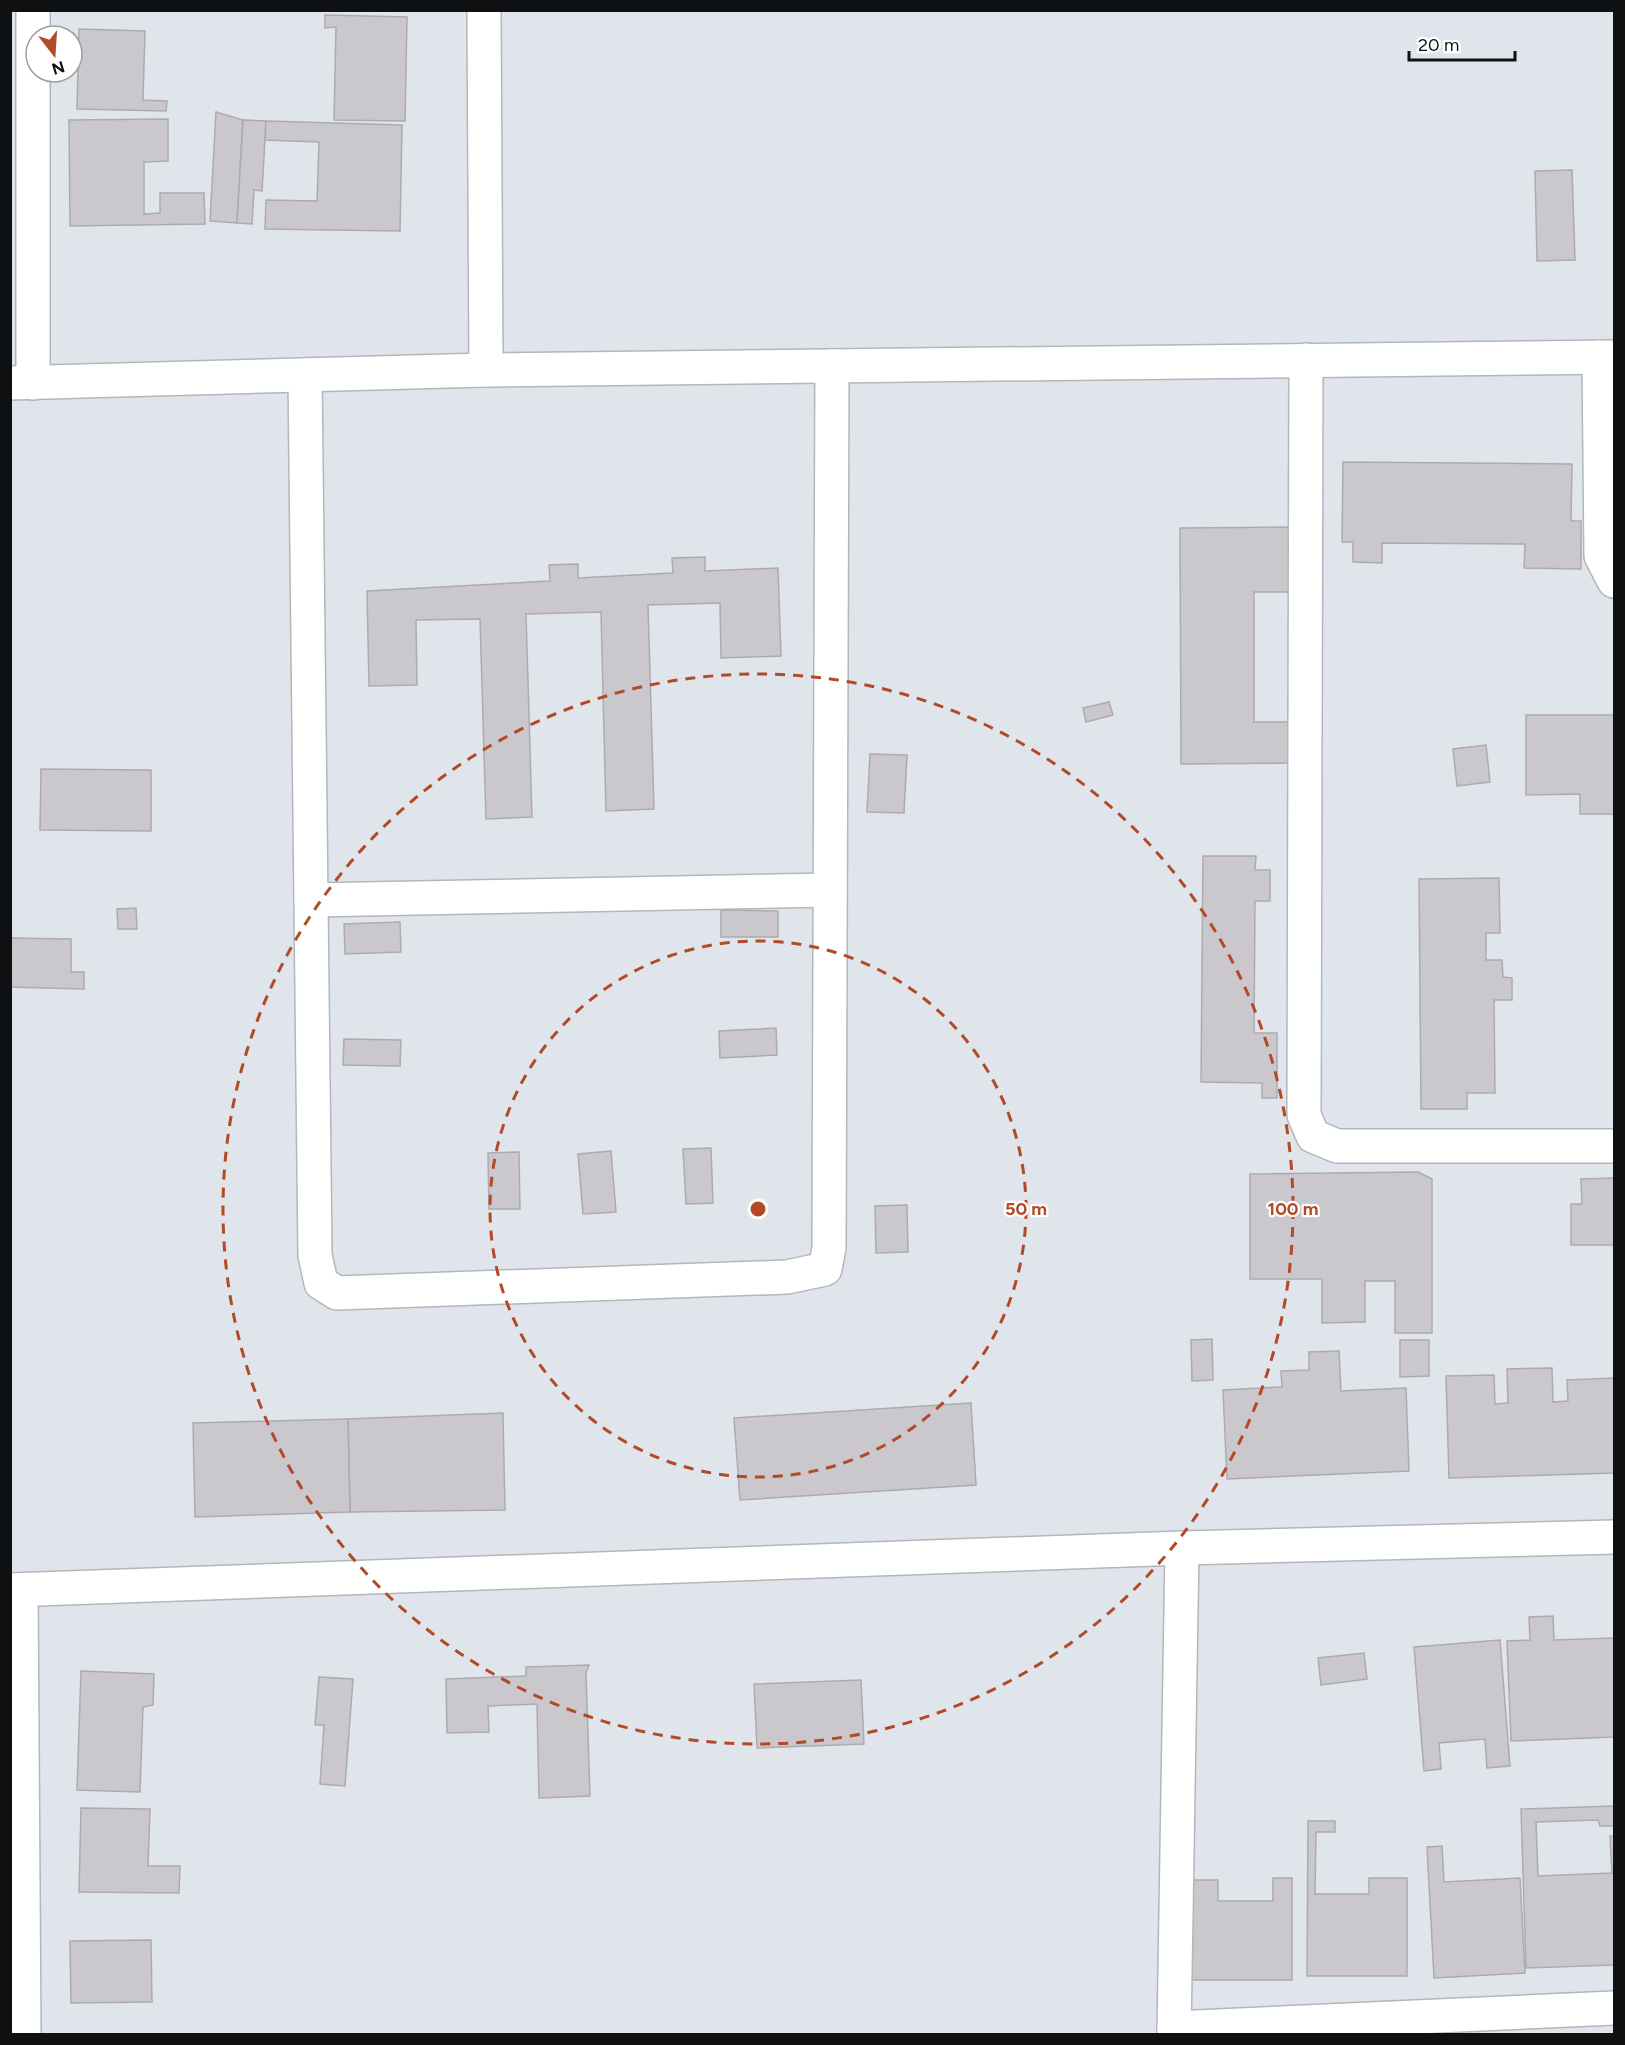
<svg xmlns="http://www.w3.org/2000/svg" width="1625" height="2045" viewBox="0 0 1625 2045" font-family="Figtree,sans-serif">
	<rect width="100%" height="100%" fill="#dfe5ea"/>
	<g fill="#cac7cd" stroke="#adaab0" stroke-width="1.5">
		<path d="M325 15 407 17 405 121 334 120 336 27 325 28Z"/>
		<path d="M79 29 145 31 143 100 167 101 166 111 77 109Z"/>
		<path d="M216 112 243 120 237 223 210 221Z"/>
		<path d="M168 119V161L144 162V214L160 213V193H204L205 224 70 226 69 120Z"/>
		<path d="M243 120 266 121 262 191 254 190 252 224 237 223Z"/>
		<path d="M266 121 402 125 400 231 265 229 266 200 317 201 319 142 265 140Z"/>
		<path d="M1572 170 1575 260 1537 261 1535 171Z"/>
		<path d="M1343 462 1572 464 1571 521H1581V569L1524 568 1525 544 1382 543V563L1353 562V542H1342Z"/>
		<path d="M1302 527V592H1254V722H1297V763L1181 764 1180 528Z"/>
		<path d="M705 557V571L778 568 781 656 721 658 720 603 648 605 654 809 606 811 601 612 526 614 532 817 486 819 480 619 416 620 417 685 369 686 367 591 550 581 549 565 578 564V578L673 573 672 558Z"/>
		<path d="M1109 702 1113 715 1086 722 1083 708Z"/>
		<path d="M1526 715H1614V814H1580V794L1526 795Z"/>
		<path d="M1486 745 1490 782 1457 786 1453 749Z"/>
		<path d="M870 754 907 755 904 813 867 812Z"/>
		<path d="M41 769 151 770V831L40 830Z"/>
		<path d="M1203 856H1256L1255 870H1270V901H1255L1254 1033H1277V1098H1262V1083L1201 1082Z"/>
		<path d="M1499 878 1500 933H1486V960H1502L1503 977 1512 978V1000H1494L1495 1093H1467V1109H1421L1419 879Z"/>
		<path d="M136 908 137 929H118L117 909Z"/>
		<path d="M721 910 778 911V937H721Z"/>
		<path d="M400 922 401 952 345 954 344 924Z"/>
		<path d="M10 938 71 939V972H84V989L10 987Z"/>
		<path d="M776 1028 777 1055 720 1058 719 1031Z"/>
		<path d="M344 1039 401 1040 400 1066 343 1065Z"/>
		<path d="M711 1148 713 1203 686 1204 683 1149Z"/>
		<path d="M611 1151 616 1212 583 1214 578 1154Z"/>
		<path d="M519 1152 520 1209H489L488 1153Z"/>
		<path d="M1418 1172 1432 1179V1333H1395V1281H1365V1322L1322 1323V1279H1250V1174Z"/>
		<path d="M1614 1178V1245H1571V1204H1582L1581 1179Z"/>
		<path d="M907 1205 908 1252 876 1253 875 1206Z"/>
		<path d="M1212 1339 1213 1380 1192 1381 1191 1340Z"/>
		<path d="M1400 1340H1429V1376L1400 1377Z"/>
		<path d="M1339 1351 1341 1391 1406 1388 1409 1471 1227 1479 1223 1390 1282 1387 1281 1371 1309 1370V1352Z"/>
		<path d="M1552 1368 1553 1402 1568 1401 1567 1380 1614 1378V1473L1449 1478 1446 1376 1494 1375 1495 1404 1508 1403 1507 1369Z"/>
		<path d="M971 1403 976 1485 740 1500 734 1418Z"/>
		<path d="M503 1413 505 1510 350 1512 348 1419Z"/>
		<path d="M348 1419 350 1512 195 1517 193 1423Z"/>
		<path d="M1553 1616 1554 1640 1614 1638V1737L1511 1741 1507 1641 1530 1640 1529 1617Z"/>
		<path d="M1500 1640 1510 1766 1487 1768 1485 1739 1439 1743 1441 1769 1424 1771 1414 1647Z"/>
		<path d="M1364 1653 1367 1679 1321 1685 1318 1658Z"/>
		<path d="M589 1665 586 1673 590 1796 539 1798 537 1704 488 1706 489 1732 447 1733 446 1679 526 1676V1667Z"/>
		<path d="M81 1671 154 1674 153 1705 143 1707 140 1792 77 1790Z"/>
		<path d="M319 1677 353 1679 345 1786 320 1784 324 1725H315Z"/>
		<path d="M861 1680 864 1744 757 1748 754 1684Z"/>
		<path d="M1614 1806V1826H1600L1598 1820 1536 1822 1538 1876 1612 1873 1610 1836H1614V1965L1526 1968 1521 1809Z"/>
		<path d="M81 1808 150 1809 148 1866H180L179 1893 79 1892Z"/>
		<path d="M1308 1821H1335V1832H1316L1315 1894H1369V1878H1407V1976H1307Z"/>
		<path d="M1442 1846 1444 1882 1520 1878 1525 1973 1434 1978 1427 1847Z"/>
		<path d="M1273 1878H1292V1980H1190V1880H1218V1901H1273Z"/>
		<path d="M151 1940 152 2002 71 2003 70 1941Z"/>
	</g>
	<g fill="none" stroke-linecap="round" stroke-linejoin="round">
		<g stroke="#b1b7bb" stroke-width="36">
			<g id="minor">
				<path d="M484 10 486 370"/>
				<path d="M1599 357 1601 556 1614 581"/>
				<path d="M1306 360 1304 1115 1313 1136 1337 1146H1614"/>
				<path d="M305 375 315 1255 321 1283 337 1293 787 1277 825 1269 829 1248 832 366"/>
				<path d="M10 383 486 370 1614 357"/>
				<path d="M33 383V10"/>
				<path d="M311 900 830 890"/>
				<path d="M10 1590 1182 1548 1614 1537"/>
				<path d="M21 1591 24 2034"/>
				<path d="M1174 2028 1614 2008"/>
				<path d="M1174 2034 1182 1548"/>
			</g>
		</g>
		<use href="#minor" stroke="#fff" stroke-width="33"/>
	</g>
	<g fill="none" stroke="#b24a27" stroke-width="3" stroke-dasharray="10 8">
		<circle cx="758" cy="1209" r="268"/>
		<circle cx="758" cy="1209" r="535"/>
	</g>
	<circle cx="758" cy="1209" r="9" fill="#b24a27" stroke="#fff" stroke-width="3"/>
	<g font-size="18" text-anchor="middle" font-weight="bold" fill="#b24a27" stroke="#fff" stroke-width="4.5" stroke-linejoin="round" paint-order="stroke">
		<text x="1026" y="1215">50 m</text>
		<text x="1293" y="1215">100 m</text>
	</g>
	<rect width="1625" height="2045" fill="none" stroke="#0e1012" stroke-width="24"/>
	<g transform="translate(54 54) rotate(163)"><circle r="28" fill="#ffffff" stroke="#9f9fa0" stroke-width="1.5"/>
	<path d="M0-4.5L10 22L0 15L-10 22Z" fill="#b24a27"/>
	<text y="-9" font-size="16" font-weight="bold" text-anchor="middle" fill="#0e1012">N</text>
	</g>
	<path d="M1409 51v9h106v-9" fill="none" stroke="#0e1012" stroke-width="3"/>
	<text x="1418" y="51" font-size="18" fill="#0e1012" stroke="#ffffff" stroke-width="4.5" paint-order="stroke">20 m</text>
</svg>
